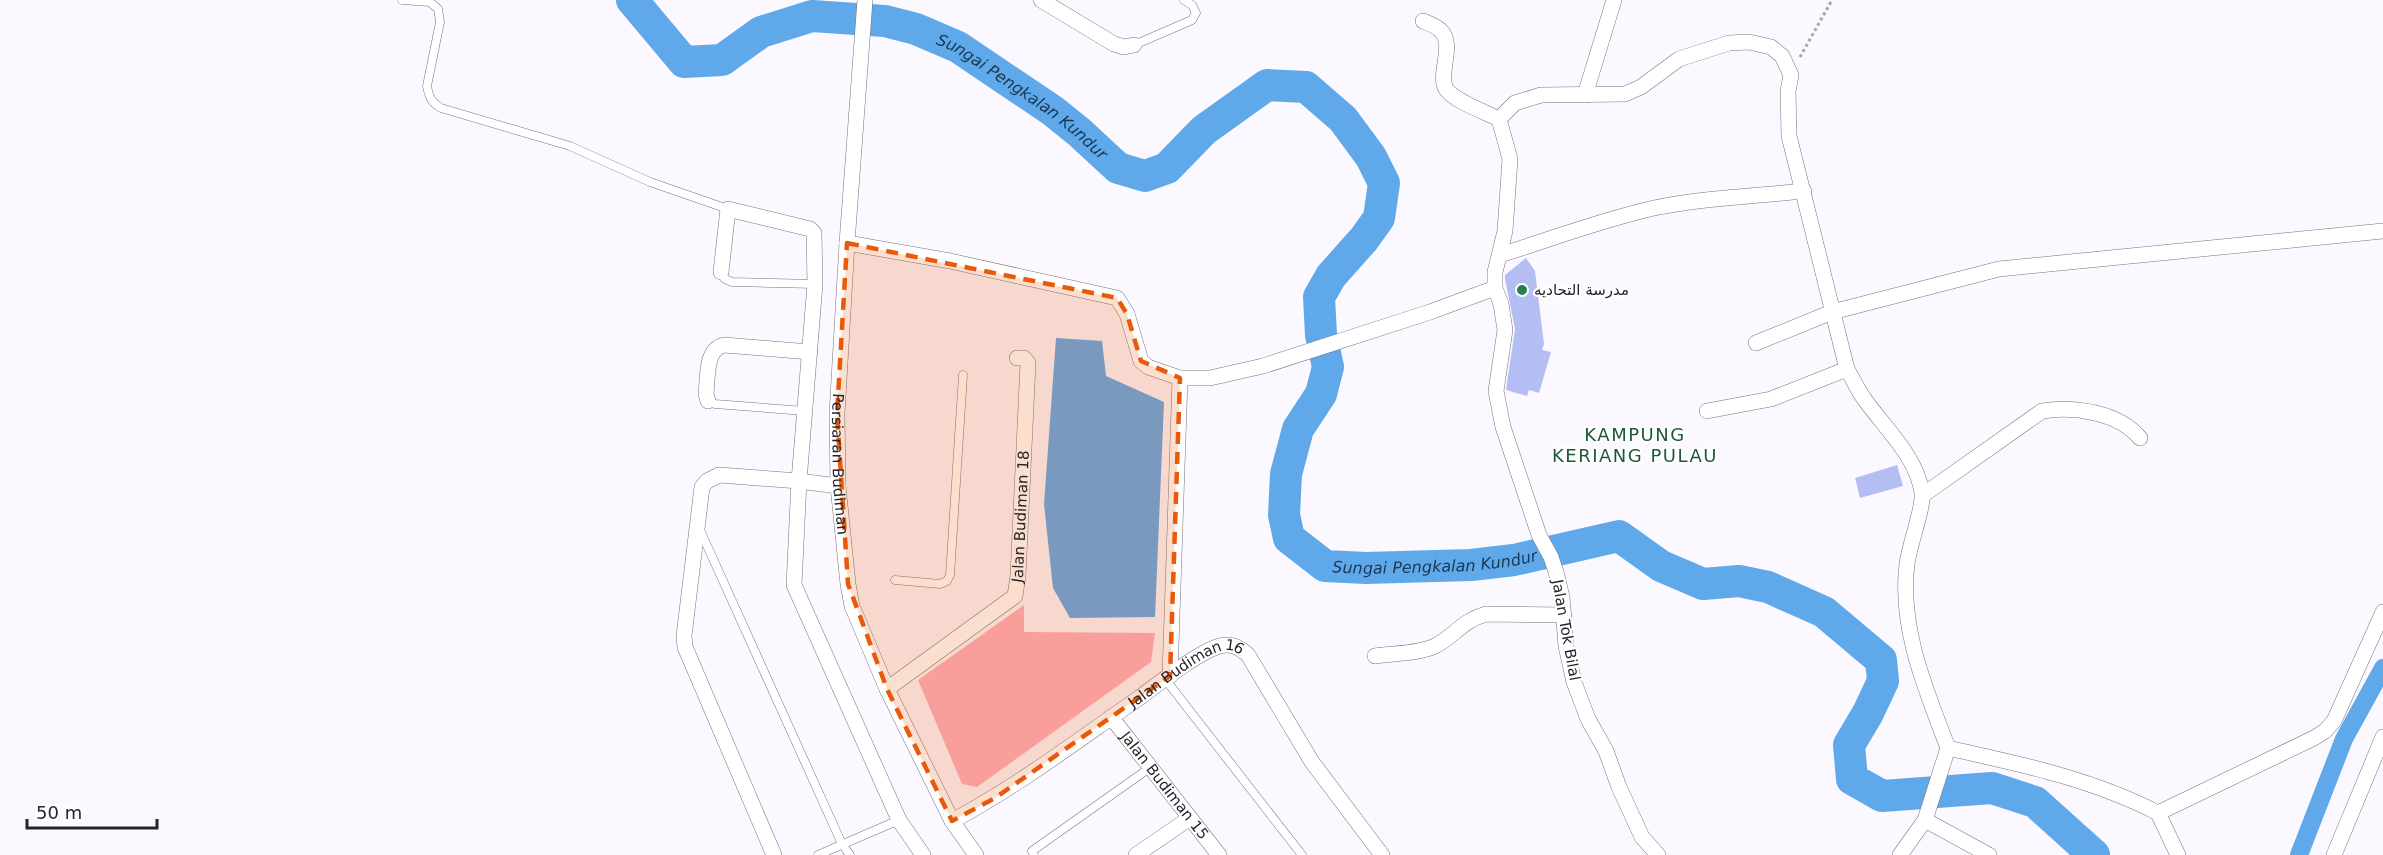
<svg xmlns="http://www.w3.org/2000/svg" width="2383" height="855" viewBox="0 0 2383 855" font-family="'DejaVu Sans',Vazirmatn,sans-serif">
	<rect width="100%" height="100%" fill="#fbf8ff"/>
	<path fill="#ffb0c0" d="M1024 605V632L1155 633 1151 662 977 787 962 784 918 680Z"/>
	<path fill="#5fa9eb" d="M1056 338 1102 341 1106 376 1164 402 1155 617 1070 618 1053 588 1044 504Z"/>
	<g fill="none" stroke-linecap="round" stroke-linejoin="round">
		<path stroke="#5fa9eb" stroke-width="18" d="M2299 855 2344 739 2383 668"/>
		<path stroke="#5fa9eb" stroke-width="32" id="s1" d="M632 0 684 62 722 60 761 32 812 16 885 21 916 29 958 47 1053 111 1079 132 1118 168 1145 176 1167 168 1204 130 1267 85 1306 87 1343 119 1371 157 1384 183 1379 218 1364 239 1331 276 1319 297 1321 335 1328 367 1321 394 1298 429 1286 474 1284 515 1289 538 1325 566 1366 568 1471 565 1514 560 1619 536 1661 566 1703 584 1739 581 1768 587 1824 612 1881 660 1883 681 1868 713 1849 745 1852 779 1882 796 1992 788 2035 802 2094 855"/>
	</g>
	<g fill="#b5bef2">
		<path d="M1526 258 1535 271 1544 344 1542 350 1551 352 1539 393 1529 390 1527 396 1506 390 1515 329 1505 279V275Z"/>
		<path d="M1897 465 1903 486 1860 498 1855 478Z"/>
	</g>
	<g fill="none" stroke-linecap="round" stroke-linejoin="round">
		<g stroke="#78737e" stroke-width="9">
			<g id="service">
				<path d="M402 0 430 2 438 9 440 22 427 86C429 97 431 102 441 108L570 146 650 182 728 209"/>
				<path d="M1134 45 1192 20 1196 13 1192 5 1184 0"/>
				<path d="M721 272 725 279 732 282 815 284"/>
				<path d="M708 401 715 404 805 411"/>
				<path d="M700 530 842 844 850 855"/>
				<path d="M895 580 940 584 947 581 950 575 963 375"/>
				<path d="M1165 679 1302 855"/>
				<path d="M818 855 899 820"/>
				<path d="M1034 855 1032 851 1151 767"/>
			</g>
		</g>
		<g stroke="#78737e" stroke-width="16">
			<g id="minor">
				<path id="s2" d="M865 0 847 243 837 414 838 486 848 584 852 606 887 689 952 821 976 855"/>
				<path d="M1041 0 1114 44 1124 47 1134 45"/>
				<path d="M1423 21C1428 23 1436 26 1440 30 1456 44 1437 74 1446 89 1454 101 1485 112 1499 119"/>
				<path d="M1585 95 1614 0"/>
				<path d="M847 243 950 261 1117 298 1127 314 1141 361 1148 367 1180 378H1210L1263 366 1430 312 1495 288"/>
				<path d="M1500 255C1551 239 1601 220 1654 208 1703 198 1754 196 1804 191"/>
				<path d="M721 272 728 209 810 229 814 233 815 284 799 481 794 585 899 820 923 855"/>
				<path d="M1756 343 1832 312 1999 269 2383 231"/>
				<path d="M708 401 706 394C708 378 705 349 724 345L810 352"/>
				<path d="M1707 411 1771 399 1847 369"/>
				<path d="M1923 495 2042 411C2074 406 2118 412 2140 438"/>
				<path d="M1375 656C1394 653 1418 654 1435 646 1455 636 1461 621 1486 614L1564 615"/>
				<path d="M1170 676 1180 378"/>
				<path id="s3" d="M887 689 1015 596 1018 576 1028 363 1024 358H1017"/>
				<path id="s4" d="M1111 717 1219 855"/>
				<path d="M2158 813 2178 855"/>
				<path d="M1925 820 1989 855"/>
				<path id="s5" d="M952 821C1018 786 1078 740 1139 698 1158 684 1198 652 1220 646 1231 643 1239 647 1248 655L1312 762 1382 855"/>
				<path d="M774 855 685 647 684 636 702 487 707 481 719 475 799 481 838 486"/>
				<path d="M1136 855 1190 818"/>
				<path d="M1658 855 1642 837 1619 787 1606 751 1588 719 1574 682 1566 646 1562 597 1556 572 1551 557 1539 535 1503 427 1496 391 1505 330 1501 304 1495 288V272L1505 231 1510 159 1499 119 1515 103 1541 95 1625 94 1641 87 1679 59 1729 43 1749 42 1771 47 1782 56 1791 75 1788 91 1789 136 1847 369C1853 379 1858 391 1865 400 1885 428 1917 457 1922 493 1924 507 1909 546 1907 564 1899 628 1926 690 1948 748"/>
				<path d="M1900 855 1925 820 1948 748C2020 764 2092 779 2158 813L2314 738 2325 731 2334 721 2383 612"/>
				<path d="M2334 855 2383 737"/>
			</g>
		</g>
		<path stroke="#a7a5ab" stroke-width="3" stroke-dasharray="3 3" stroke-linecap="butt" d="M1800 57 1832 0"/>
		<use href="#service" stroke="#fff" stroke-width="8"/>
		<use href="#minor" stroke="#fff" stroke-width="15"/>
	</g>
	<path fill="#e8590c" fill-opacity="0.2" stroke="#e8590c" stroke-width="4.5" stroke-dasharray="12 8" stroke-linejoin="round" d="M847 243 1117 298 1127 314 1141 361 1180 378 1170 676 995 798 952 821 887 689 848 584 837 414Z"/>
	<circle fill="#277f54" stroke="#fff" stroke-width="2" cx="1522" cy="290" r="6"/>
	<g text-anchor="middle" stroke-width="4.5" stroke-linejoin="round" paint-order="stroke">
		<g font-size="15" fill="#262429" stroke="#fff" text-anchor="start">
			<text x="1534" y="295">مدرسة التحاديه</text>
		</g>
		<g font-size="15" fill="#262429" stroke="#fff">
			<text dy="5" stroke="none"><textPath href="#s2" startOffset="465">Persiaran Budiman</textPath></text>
			<text dy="5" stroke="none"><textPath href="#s3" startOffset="238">Jalan Budiman 18</textPath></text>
			<text transform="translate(1566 630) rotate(80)" y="5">Jalan Tok Bilal</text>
			<text dy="5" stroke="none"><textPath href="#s5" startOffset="279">Jalan Budiman 16</textPath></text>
			<text dy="5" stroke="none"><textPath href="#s4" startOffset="87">Jalan Budiman 15</textPath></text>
		</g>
		<g font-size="16" font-style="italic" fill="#193853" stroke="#fff">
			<text dy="6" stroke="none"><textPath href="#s1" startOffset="452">Sungai Pengkalan Kundur</textPath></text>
			<text dy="6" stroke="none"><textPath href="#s1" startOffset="1461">Sungai Pengkalan Kundur</textPath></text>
		</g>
		<g font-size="18" letter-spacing="1.5" fill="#1d583a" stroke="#fff">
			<text x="1635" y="441">KAMPUNG<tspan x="1635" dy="21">KERIANG PULAU</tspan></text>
		</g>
	</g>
	<path d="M27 819v9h130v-9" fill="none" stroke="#262429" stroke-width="3"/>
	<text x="36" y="819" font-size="18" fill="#262429" stroke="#ffffff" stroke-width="4.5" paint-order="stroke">50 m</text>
</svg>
